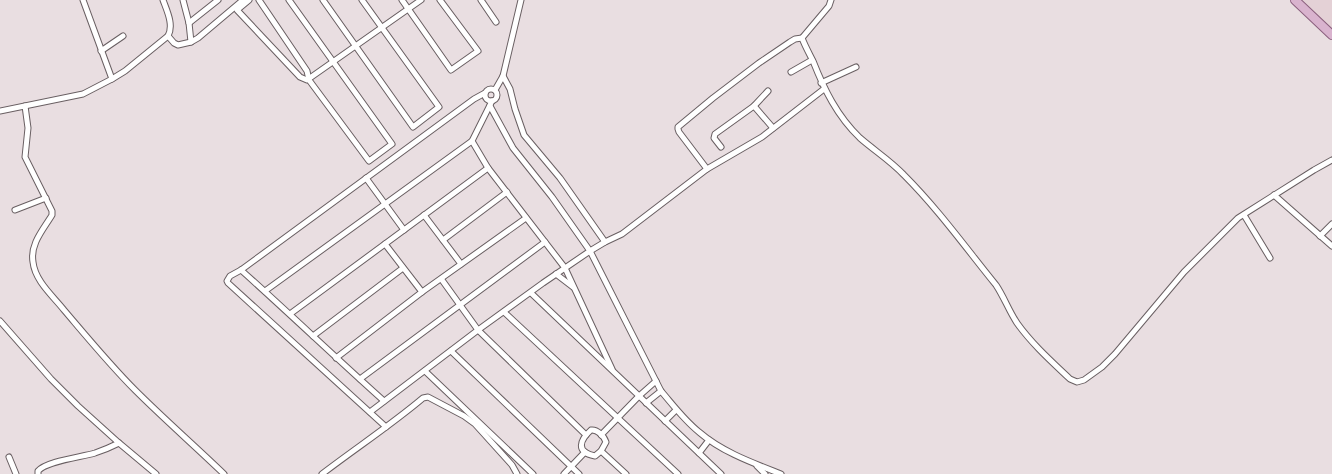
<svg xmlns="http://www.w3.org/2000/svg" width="1332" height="474" viewBox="0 0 1332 474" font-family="'Varela Round',sans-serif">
	<rect width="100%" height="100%" fill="#e9dee1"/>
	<path fill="#e4d1d6" d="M1295 0H1332V35Z"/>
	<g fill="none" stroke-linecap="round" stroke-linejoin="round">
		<g stroke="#695f62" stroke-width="7">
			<g id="minor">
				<path d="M183 0 189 23 191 42"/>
				<path d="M249 0 237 10 300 77 307 80 421 0"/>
				<path d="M259 0 307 71 309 80 369 161 392 144 289 0"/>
				<path d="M323 0 413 127 439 107 362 0"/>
				<path d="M402 0 451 70 478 51 440 0"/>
				<path d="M481 0 496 22"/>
				<path d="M831 0 829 6 802 38C805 46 809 53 813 61 824 89 837 116 860 138 875 151 891 161 904 175 938 209 966 248 996 285 1004 297 1009 311 1017 323 1032 344 1051 361 1070 379L1077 382 1084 380 1102 367 1115 354 1184 272 1238 218 1314 170 1332 160"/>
				<path d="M189 23 218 0"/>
				<path d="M168 36 174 43 178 45 191 42 198 38 243 0"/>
				<path d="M101 51 123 36"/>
				<path d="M791 72 812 60"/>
				<path d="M503 76 510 89 515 109 524 135 560 178 605 242"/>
				<path d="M112 79 125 71 168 36C174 25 167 11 163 0"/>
				<path d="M821 83 856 67"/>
				<circle cx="491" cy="95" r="6"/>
				<path d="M495 90 503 76 521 0"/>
				<path d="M25 106 28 128 25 157 52 211V215C43 230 30 244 33 262 35 281 53 296 64 310 87 337 110 365 135 390 164 419 195 446 224 474"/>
				<path d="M490 106 513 148 552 197 590 251 661 391C673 405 684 420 699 432 722 452 753 463 781 474"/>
				<path d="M754 106 773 128"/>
				<path d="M0 111 83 94 112 79 83 0"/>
				<path d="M472 141 488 168 565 268 612 369"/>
				<path d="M721 147 714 138 715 134 754 106 768 91"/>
				<path d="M707 169 679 132 678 129V127L713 98 759 63 790 42 795 39 802 38"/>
				<path d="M366 178 404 230"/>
				<path d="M1274 195 1332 246"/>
				<path d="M15 210 46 198"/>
				<path d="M424 215 461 264"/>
				<path d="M1244 215 1270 258"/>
				<path d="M1320 236 1332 224"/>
				<path d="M443 240 507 192"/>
				<path d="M385 244 422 292"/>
				<path d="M241 270C289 313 336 358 384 401"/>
				<path d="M556 274 573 287"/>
				<path d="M442 280 478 330 586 435"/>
				<path d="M265 291 472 141 492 101"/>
				<path d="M531 293 721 474"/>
				<path d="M504 312 678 474"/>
				<path d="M290 314 488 168"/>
				<path d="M0 321 51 379 78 406 119 443 156 474"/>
				<path d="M313 336 403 268"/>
				<path d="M451 351 579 474"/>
				<path d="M336 358 422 292 526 218"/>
				<path d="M425 371 533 474"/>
				<path d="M360 379 545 242"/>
				<path d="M646 403 661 391"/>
				<path d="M370 412 478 330 543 283 590 251 605 242 622 234 707 169 762 137 824 89"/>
				<path d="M665 421 676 410"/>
				<path d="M386 427 228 283 227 281 230 276 241 270 474 99 485 93"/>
				<path d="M591 430C597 429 604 436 606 442L601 451 595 456C575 452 580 440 591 430Z"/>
				<path d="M601 435 639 396 656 381"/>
				<path d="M601 451 626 474"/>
				<path d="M699 453 709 440"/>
				<path d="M9 457 16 474"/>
				<path d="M757 466 765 474"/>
				<path d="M38 474V471C46 461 82 457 95 453 104 450 111 447 119 443"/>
				<path d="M322 474C356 448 391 425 423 398L428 397 464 416 475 424 512 465 517 474"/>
				<path d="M564 474 585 452"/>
			</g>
		</g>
		<g stroke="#8a5f7d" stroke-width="10">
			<path id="primary" d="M1295 0 1332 35"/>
		</g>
		<use href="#minor" stroke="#fff" stroke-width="5"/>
		<use href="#primary" stroke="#d9b3ce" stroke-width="8"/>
	</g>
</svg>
